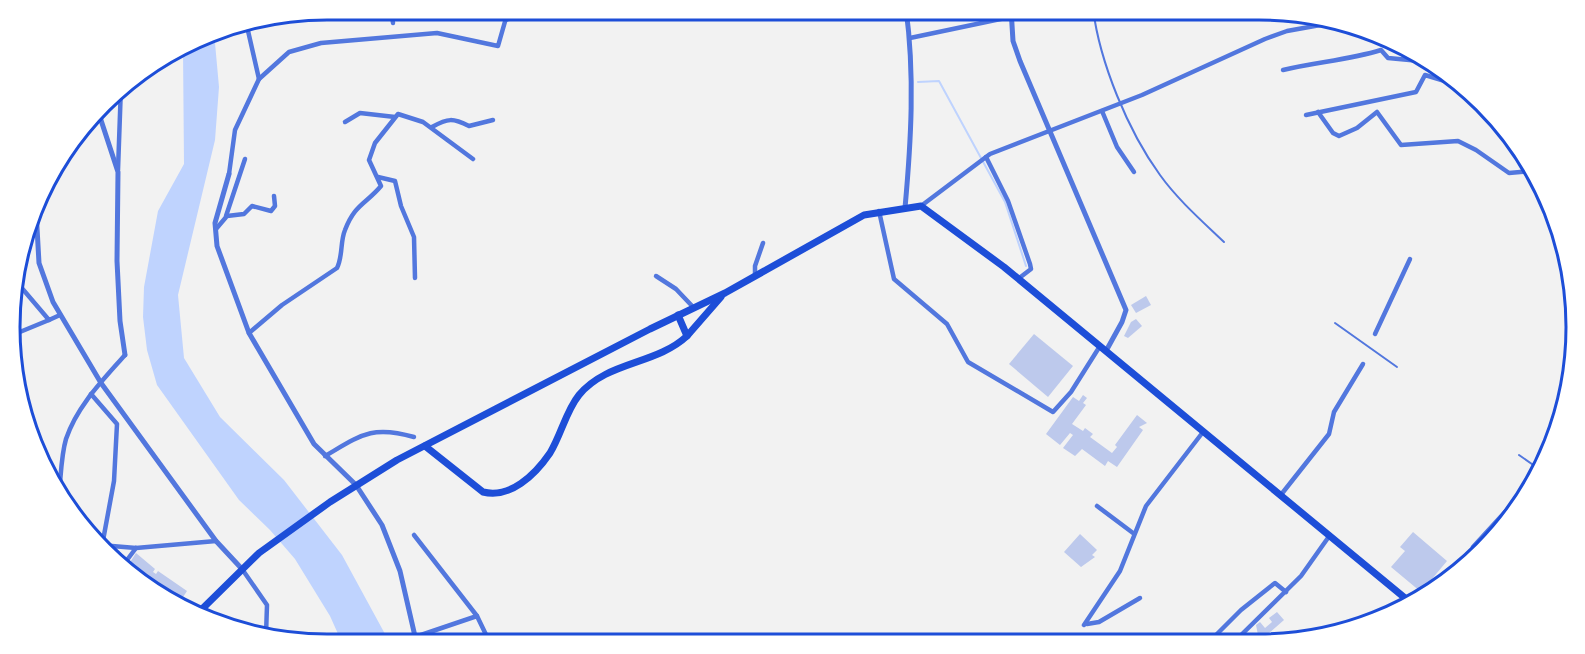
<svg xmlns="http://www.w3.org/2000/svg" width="1585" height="654" viewBox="0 0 1585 654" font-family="Manrope,sans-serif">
	<rect width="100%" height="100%" fill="#f2f2f2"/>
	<path fill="#bfd3fe" d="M214 32 219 87 215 140 178 295 184 358 220 417 284 480 342 555 391 645H343L330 616 295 559 270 530 239 500 157 385 147 350 143 317 144 287 158 211 184 164 183 50Z"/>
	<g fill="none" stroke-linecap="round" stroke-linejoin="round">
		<path stroke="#bfd3fe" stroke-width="2" d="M918 82 939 81 1005 202 1026 266"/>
	</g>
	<g fill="#bdc9ec">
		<path d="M1146 296 1151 305 1136 313 1131 305Z"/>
		<path d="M1136 319 1142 326 1128 338 1124 336 1131 322Z"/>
		<path d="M1034 334 1073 366 1048 397 1009 364Z"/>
		<path d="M1083 395 1087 398 1083 403 1086 405 1072 424 1083 431 1085 428 1093 434 1090 437 1112 453 1117 447 1115 445 1137 415 1147 423 1139 427 1143 430 1117 467 1108 461 1105 466 1082 449 1075 456 1063 448 1073 435 1070 433 1060 445 1046 434 1073 397 1079 401Z"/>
		<path d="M1413 532 1447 561 1421 592 1391 567 1405 551 1400 547Z"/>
		<path d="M1080 534 1097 550 1092 555 1095 557 1081 567 1064 552Z"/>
		<path d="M136 553 155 569 153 572 156 574 158 571 187 591 183 597 180 595 177 600 149 585 153 580 148 576 144 582 125 570Z"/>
		<path d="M1277 612 1284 620 1269 633 1258 635 1256 625 1260 622 1265 628 1272 622 1269 618Z"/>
	</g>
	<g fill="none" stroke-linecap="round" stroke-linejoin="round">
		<g stroke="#5277de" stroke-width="2">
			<path d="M1093 9C1100 63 1128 131 1160 175 1178 200 1202 221 1224 242"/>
			<path d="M1335 323 1397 367"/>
			<path d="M1519 455 1539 469"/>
		</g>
		<g stroke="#5277de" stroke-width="4.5">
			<path d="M391 9 393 23"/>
			<path d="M505 20 541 9"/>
			<path d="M910 38 1010 17"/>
			<path d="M1283 70C1316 62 1349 60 1381 50L1388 58 1420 61"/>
			<path d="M259 79 289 52 321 43 437 33 498 46 508 11 501 9"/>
			<path d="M1102 111 1117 147 1134 172"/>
			<path d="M1318 112 1333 133 1339 136 1357 128 1377 112 1401 145 1458 141 1476 150 1509 173 1531 171"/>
			<path d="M1306 115 1416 92 1425 75 1468 88"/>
			<path d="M345 122 360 113 395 117"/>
			<path d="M432 127C448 118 453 118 469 126L493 120"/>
			<path d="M986 157 1008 201 1030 264 1031 269 1018 279"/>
			<path d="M118 170 121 86"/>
			<path d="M229 174 235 130 259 79 246 22"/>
			<path d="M378 177 395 181 401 206 414 237 415 278"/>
			<path d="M921 206 990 154 1142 95 1265 39 1287 31 1337 22"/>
			<path d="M879 211 894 279 947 324 968 362 1053 412 1071 392 1100 346"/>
			<path d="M226 216 245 159"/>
			<path d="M216 229 227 216 244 214 252 206 271 211 275 206 274 196"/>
			<path d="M656 276 676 289 694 308"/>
			<path d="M755 276V266L763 243"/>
			<path d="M15 280 49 320 60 315"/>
			<path d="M249 333 282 305 337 268C343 256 340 242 345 230 355 204 366 204 381 186L369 160 375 143 398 114 423 122 473 159"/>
			<path d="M15 334 49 320"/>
			<path d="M1375 334 1410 259"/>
			<path d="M91 394 117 424 114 481 102 546"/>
			<path d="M325 456C361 435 372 425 414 437"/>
			<path d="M59 494C61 476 61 456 66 439 77 406 103 380 125 355"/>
			<path d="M1280 496 1329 434 1334 412 1363 364"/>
			<path d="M1097 506 1133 533"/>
			<path d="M414 535 477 616"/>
			<path d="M100 545 136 548 216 541"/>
			<path d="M1477 552 1473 547 1516 500 1524 501"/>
			<path d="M121 568 136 548"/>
			<path d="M242 569 267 605 266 635"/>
			<path d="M1087 624 1099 622 1140 598"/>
			<path d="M1084 625 1120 571 1146 506 1203 432"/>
			<path d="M415 637 477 616 491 645"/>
			<path d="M1209 642 1241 610 1275 583 1286 592"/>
			<path d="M1234 642 1301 576 1330 535"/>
		</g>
		<g stroke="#5277de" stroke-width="5">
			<path d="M1011 9 1013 41 1020 61 1126 310 1122 322 1106 351"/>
			<path d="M98 111 118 172 117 261 120 321 125 355"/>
			<path d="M229 174 215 223 217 246 249 333 314 444 356 485 382 525 400 571 417 645"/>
			<path d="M905 208C911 142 915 75 906 9"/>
			<path d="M36 210 39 263 53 302 101 383 216 541 242 569"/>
		</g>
		<g stroke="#1d4ed8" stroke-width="7">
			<path d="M687 336 721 297"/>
			<path d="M425 446 483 492C510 499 535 475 550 453 561 435 566 411 579 395 607 361 656 365 687 336L678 315"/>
			<path d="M198 613 259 553 330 502 397 460 650 329 725 293 864 215 921 206 1004 267 1411 603"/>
		</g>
	</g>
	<path d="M0 0H1585V654H0ZM327 20H1259A307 307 0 0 1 1566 327V327A307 307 0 0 1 1259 634H327A307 307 0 0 1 20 327V327A307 307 0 0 1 327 20Z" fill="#fff" fill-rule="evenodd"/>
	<path fill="none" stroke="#1d4ed8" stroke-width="3" d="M327 20H1259A307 307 0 0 1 1566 327V327A307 307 0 0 1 1259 634H327A307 307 0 0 1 20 327V327A307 307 0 0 1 327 20Z"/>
</svg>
